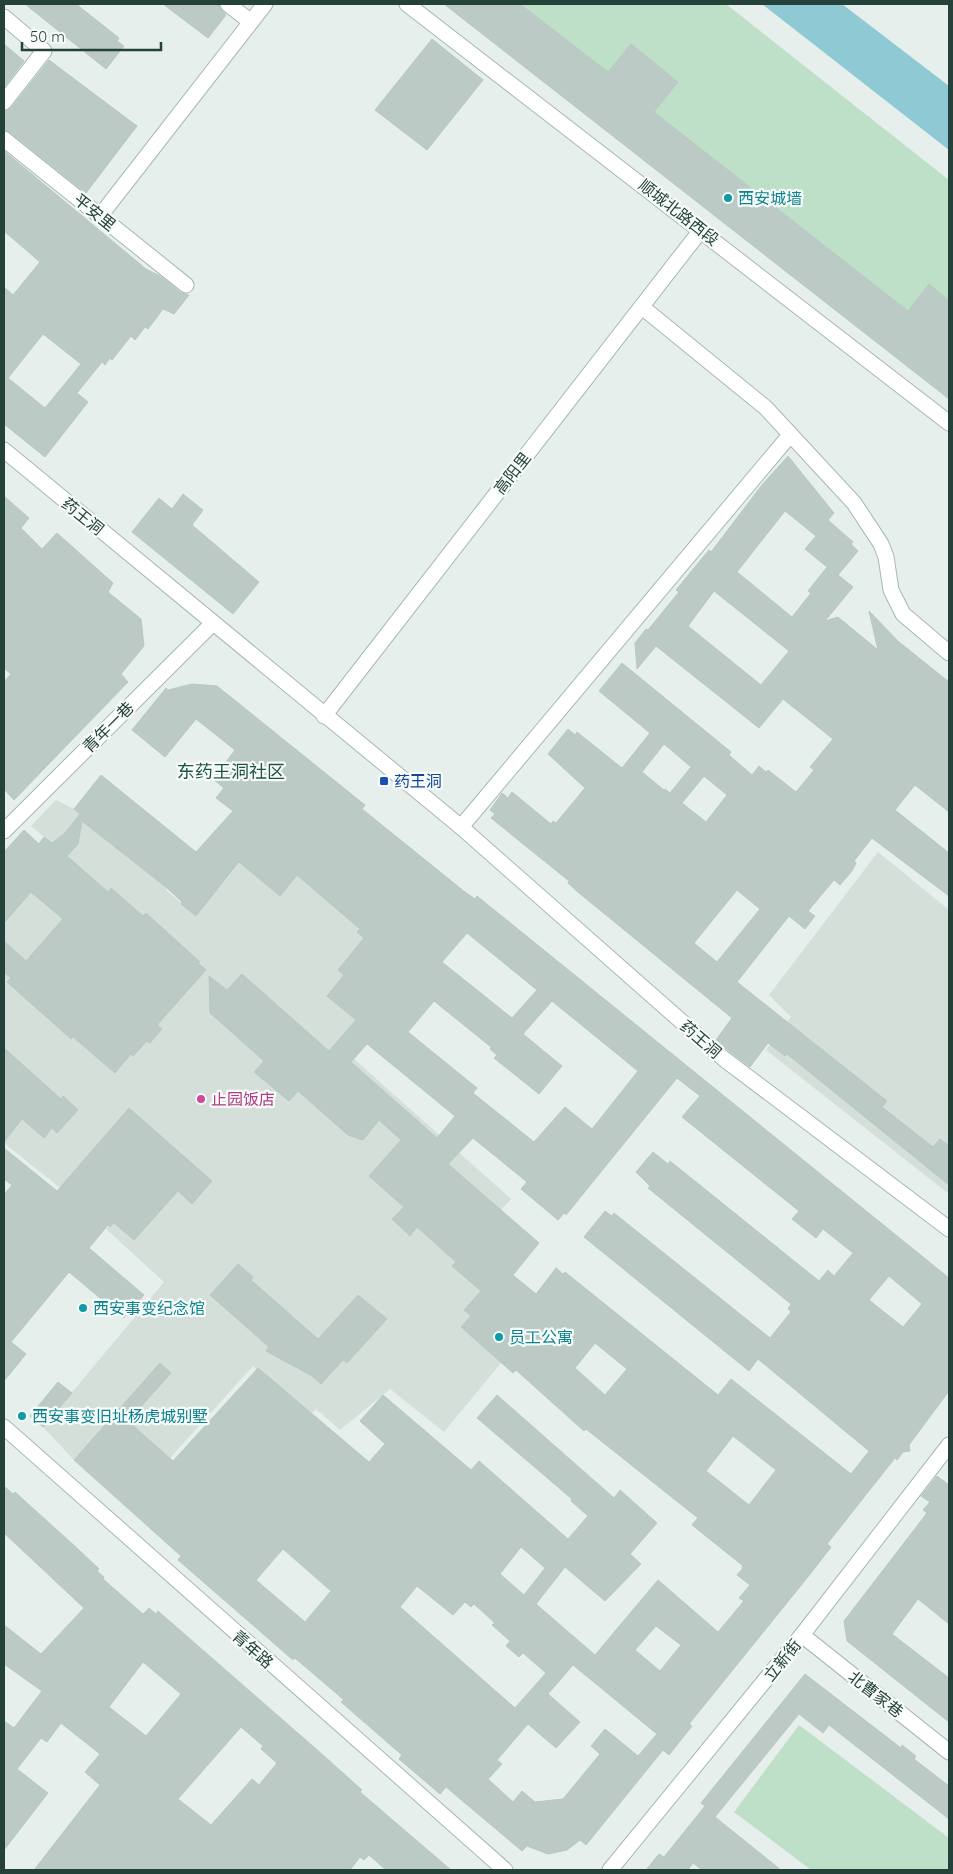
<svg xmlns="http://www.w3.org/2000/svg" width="953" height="1874" viewBox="0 0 953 1874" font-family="Quicksand,'Noto Sans SC',sans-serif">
	<rect width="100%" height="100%" fill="#e6efeb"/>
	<g fill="#d4dfda">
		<path d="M56 800 74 809 80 814 78 817 126 856 152 873 150 875 160 883 162 881 168 886 166 890 196 916 246 855 261 851 301 878 360 929 357 932 377 949 360 1015 336 1043 511 1199 463 1254 537 1346 513 1373 501 1363 444 1432 390 1389 340 1430 316 1409 312 1413 290 1395 288 1397 253 1366 170 1458 125 1418 74 1460 43 1427 164 1282 105 1228 109 1227 62 1185 59 1187 4 1143 6 1139 4 1136V883L44 837 31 826Z"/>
		<path d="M878 852 949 910V1194L766 1050 791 1017 769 995Z"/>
	</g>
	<g fill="#bfe0c8">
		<path d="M520 4H726L949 180V301L929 285 908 311 654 112 678 82 631 44 608 72Z"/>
		<path d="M799 1725 949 1838V1870H811L734 1812Z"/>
	</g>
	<path fill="#8ec9d4" d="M762 4H842L949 86V150Z"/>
	<g fill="#bbcac4" stroke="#b8c9c2" fill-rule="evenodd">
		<path d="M25 4H76L119 38 117 41 124 46 106 69Z"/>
		<path d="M163 4H219L220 8 226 15 208 38Z"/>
		<path d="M444 4H520L608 72 631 44 678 82 654 112 908 311 929 284 949 301V399Z"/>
		<path d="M432 39 483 80 427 150 375 110Z"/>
		<path d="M4 44 24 61 4 87Z"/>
		<path d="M49 60 137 126 86 193 10 132 4 130V111L11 108Z"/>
		<path d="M4 151 146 269 160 276 181 293 189 295 174 314 163 309 148 329 145 327 135 340 131 336 112 360 110 358 105 365 102 362 77 393 88 402 45 457 4 424V287L13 295 40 262 4 231ZM43 334 81 364 45 408 8 378Z"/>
		<path d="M788 456 834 513 828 520 853 542 851 544 858 551 838 575 853 587 825 621 838 617 878 650 869 611 899 642 949 682V812L915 785 895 810 949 853V896L872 838 854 861 856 863 852 871 840 885 834 880 808 911 815 916 805 929 789 916 737 982 887 1101 882 1107 933 1147 940 1139 949 1146V1185L787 1054 785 1056 768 1043 750 1067 730 1052 716 1040 732 1018 579 893 568 883 569 881 491 818 495 814 490 810 502 793 508 798 512 792 551 824 553 821 556 823 585 788 548 754 568 729 575 735 577 732 622 768 650 733 599 691 622 663 731 752 729 755 752 775 759 766 766 772 768 770 796 792 814 770 810 767 833 739 783 699 759 728 656 646 637 669 635 643 646 629 648 630 679 592 676 590 709 550 711 552 762 485ZM785 511 816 536 805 549 827 567 808 591 811 593 792 617 737 572ZM714 591 789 651 761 685 688 626ZM664 744 691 767 670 793 665 789 664 790 642 772ZM704 776 727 795 706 822 682 803ZM737 890 760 909 717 962 694 943Z"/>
		<path d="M183 494 203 510 192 525 259 582 233 614 132 532 159 498 172 509Z"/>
		<path d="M4 496 29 518 21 528 42 549 57 533 113 583 108 592 141 619 144 646 121 674 128 682 14 800 4 789V682L11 674 4 668Z"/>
		<path d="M192 684 217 686 365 805 362 809 465 892 475 899 477 896 949 1278V1391L909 1445 910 1451 903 1452 897 1460 895 1458 827 1544 831 1547 811 1573 689 1724 692 1726 669 1755 663 1750 586 1845 580 1840 567 1850 548 1854 527 1846 522 1851 446 1787 440 1794 399 1759 402 1755 341 1702 344 1700 295 1658 293 1660 178 1560 181 1556 74 1460 160 1363 171 1373 128 1421 173 1461 258 1368 369 1462 385 1444 360 1421 383 1395 471 1470 479 1461 568 1539 588 1516 571 1501 572 1499 477 1418 497 1395 614 1498 620 1490 657 1523 630 1554 641 1564 605 1601 565 1567 536 1604 595 1655 658 1580 718 1632 744 1601 739 1598 750 1585 737 1575 743 1568 742 1565 692 1525 698 1518 586 1429 584 1431 516 1370 513 1373 461 1327 471 1316 464 1310 481 1291 452 1266 456 1262 417 1227 410 1236 392 1219 404 1207 369 1176 401 1140 379 1120 363 1140 348 1135 298 1091 289 1101 254 1072 264 1061 210 1013 209 976 227 990 242 974 329 1051 356 1020 327 996 344 975 338 970 364 938 357 932 360 929 297 875 280 896 239 862 196 916 181 904 182 902 167 888 82 821 78 844 67 856 108 892 111 888 143 916 146 913 200 962 198 963 206 970 157 1025 162 1029 150 1043 147 1041 133 1056 131 1054 115 1073 73 1037 71 1039 7 982 11 978 4 972V941L26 961 63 919 31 892 4 923V852L24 830 39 844 44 837 52 843 65 833 80 814 74 809 101 775 196 852 233 811 216 798 224 788 213 779 235 750 196 719 165 757 132 730 166 688 168 690ZM467 933 537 990 512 1018 442 962ZM434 1001 491 1047 490 1049 497 1055 494 1058 539 1094 562 1066 523 1034 552 1001 638 1071 592 1129 565 1107 534 1142 473 1093 477 1088 408 1032ZM367 1044 455 1116 437 1138 351 1062ZM677 1078 700 1096 682 1117 799 1211 792 1219 816 1238 823 1229 853 1253 834 1276 828 1270 819 1281 670 1161 668 1164 653 1152 636 1172 650 1186 648 1188 791 1304 788 1309 791 1312 770 1338 614 1213 612 1216 605 1211 584 1237 749 1371 758 1359 869 1451 851 1474 731 1379 718 1395 565 1272 563 1274 556 1268 536 1294 513 1275 539 1243 448 1164 473 1138 527 1182 521 1189 558 1220 564 1213 566 1215ZM889 1276 922 1304 903 1327 869 1300ZM595 1343 627 1369 605 1395 575 1368ZM733 1436 776 1470 749 1505 706 1471ZM521 1547 545 1568 524 1595 500 1574ZM283 1549 331 1591 305 1622 256 1580ZM417 1586 453 1615 465 1602 471 1607 474 1604 495 1623 492 1625 510 1641 506 1646 519 1657 523 1653 546 1673 515 1708 400 1607ZM656 1626 681 1645 660 1671 635 1650ZM573 1665 657 1734 638 1756 605 1729 591 1746 600 1754 563 1799 535 1802 522 1791 513 1802 488 1779 502 1764 497 1760 528 1724 556 1748 580 1722 548 1694Z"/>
		<path d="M4 1048 61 1099 63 1096 78 1110 57 1133 52 1128 44 1138 22 1119 4 1142Z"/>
		<path d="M129 1108 212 1181 192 1204 178 1191 134 1240 114 1223 110 1227 108 1225 89 1248 144 1295 124 1318 69 1272 11 1342 26 1354 4 1381V1195L12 1185 4 1179V1148L57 1191Z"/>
		<path d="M238 1264 253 1277 251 1280 318 1339 358 1295 387 1319 347 1363 343 1360 321 1384 312 1376 266 1351 269 1347 210 1295Z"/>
		<path d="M58 1382 72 1393 43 1427 30 1416Z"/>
		<path d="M937 1476 949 1485V1624L918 1599 892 1634 949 1678V1722L847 1641 844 1621 927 1513 923 1510 930 1502 921 1496Z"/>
		<path d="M4 1486 13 1494 15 1492 78 1549 99 1569 97 1571 104 1577 103 1579 143 1614 149 1608 156 1614 158 1611 323 1755 362 1790 360 1792 451 1870H386L369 1855 364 1860 360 1857 350 1870H34L100 1785 85 1772 100 1754 61 1723 47 1742 41 1738 17 1769 48 1793 4 1850V1721L14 1728 42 1691 4 1664V1625L41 1654 84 1608 4 1533ZM143 1662 181 1694 146 1736 109 1707ZM241 1727 263 1746 261 1749 277 1763 259 1785 252 1779 211 1825 178 1799Z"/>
		<path d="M805 1674 901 1748 902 1745 916 1756 914 1759 949 1786V1819L829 1725 823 1733 799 1714 715 1817 781 1870H702L693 1863 688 1870H646L659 1854 664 1857 705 1806 701 1803Z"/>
	</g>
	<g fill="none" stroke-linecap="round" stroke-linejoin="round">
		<g stroke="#a8b8b2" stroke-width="17">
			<g id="minor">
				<path d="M228 4 251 22"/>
				<path d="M4 17 44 51 4 102"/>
				<path d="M4 139 186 285"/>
				<path d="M100 216 265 4"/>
				<path d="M642 307 766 408 854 503 881 544 886 557 891 590 903 614 949 653"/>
				<path d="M324 716 701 230"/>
				<path d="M461 827 790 435"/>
				<path d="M4 831 213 623"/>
				<path d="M802 1635 949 1752"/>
			</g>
		</g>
		<g stroke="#a8b8b2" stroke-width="17">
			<g id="tertiary">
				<path d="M407 4 949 423"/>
				<path d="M4 450 461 827 724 1059 949 1229"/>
				<path d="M4 1427 505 1870"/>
				<path d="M610 1870 802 1635 949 1445"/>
			</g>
		</g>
		<use href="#minor" stroke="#fff" stroke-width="15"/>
		<use href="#tertiary" stroke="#fff" stroke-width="15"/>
	</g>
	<g fill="#0f9aa8" stroke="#f7fbf9" stroke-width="2">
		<circle cx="728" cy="198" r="5"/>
		<circle cx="83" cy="1308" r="5"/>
		<circle cx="499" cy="1337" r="5"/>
		<circle cx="22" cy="1416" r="5"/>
	</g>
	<rect fill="#1a4fb4" stroke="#f7fbf9" stroke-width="2" x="379" y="776" width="10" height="10" rx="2.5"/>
	<circle fill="#d1479c" stroke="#f7fbf9" stroke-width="2" cx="201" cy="1099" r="5"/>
	<g text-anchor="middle" stroke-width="4.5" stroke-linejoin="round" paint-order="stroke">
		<g font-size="16" fill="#0d838f" stroke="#f7fbf9" text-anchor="start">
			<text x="738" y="204">西安城墙</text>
			<text x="93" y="1314">西安事变纪念馆</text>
			<text x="509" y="1343">员工公寓</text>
			<text x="32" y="1422">西安事变旧址杨虎城别墅</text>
		</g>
		<g font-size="16" fill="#24423a" stroke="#f7fbf9">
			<text transform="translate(95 212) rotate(39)" y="6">平安里</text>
			<text transform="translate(679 212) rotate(38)" y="6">顺城北路西段</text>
			<text transform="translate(512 473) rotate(-52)" y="6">高阳里</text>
			<text transform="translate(83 516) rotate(39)" y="6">药王洞</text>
			<text transform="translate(108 727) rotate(-45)" y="6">青年一巷</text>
			<text transform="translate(701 1039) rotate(41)" y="6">药王洞</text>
			<text transform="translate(253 1649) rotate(41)" y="6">青年路</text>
			<text transform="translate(782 1660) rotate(-51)" y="6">立新街</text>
			<text transform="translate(876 1694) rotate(38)" y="6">北曹家巷</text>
		</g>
		<g font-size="16" fill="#164399" stroke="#f7fbf9" text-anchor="start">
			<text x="394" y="787">药王洞</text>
		</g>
		<g font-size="16" fill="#b23c85" stroke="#f7fbf9" text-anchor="start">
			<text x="211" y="1105">止园饭店</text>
		</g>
		<g font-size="18" fill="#1f5548" stroke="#f7fbf9">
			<text x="231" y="778">东药王洞社区</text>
		</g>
	</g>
	<rect width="953" height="1874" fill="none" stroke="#24423a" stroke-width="10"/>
	<path d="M22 42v8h139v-8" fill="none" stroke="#24423a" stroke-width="2.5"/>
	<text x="30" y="42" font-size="15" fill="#24423a" stroke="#f7fbf9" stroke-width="4" paint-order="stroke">50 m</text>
</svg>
